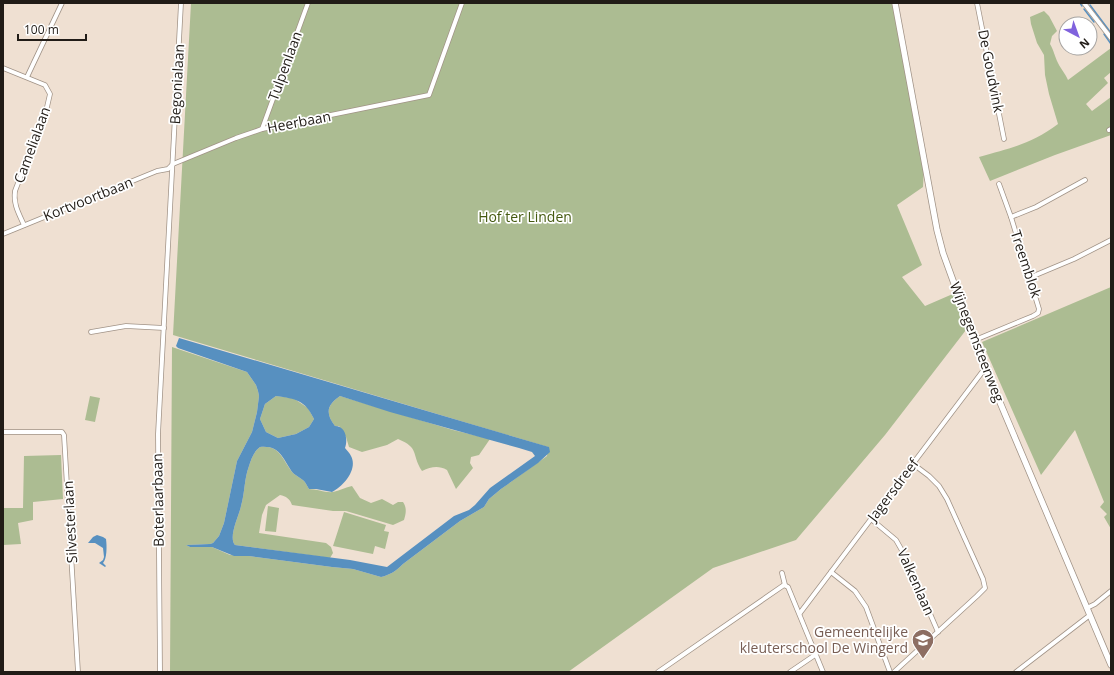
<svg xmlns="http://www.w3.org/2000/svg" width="1114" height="675" viewBox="0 0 1114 675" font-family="'Open Sans',sans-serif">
	<rect width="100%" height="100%" fill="#efe0d2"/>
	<g fill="#acbc92">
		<path d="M191 3H893L924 167 923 187 897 205 922 265 902 277 925 306 955 293 966 330 885 435 796 540 713 568 568 672H170L172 347 247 372 256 385 258 391 259 396 257 412 252 432 237 461 224 523 219 536 213 543 210 544 186 545 190 547H212L230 555 249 556 332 567 353 569 381 577C390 575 396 571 403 564L460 521 484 507 489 499 501 489 547 456 548 447 173 335Z"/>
		<path d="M1044 11 1049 16 1057 31 1052 36 1050 44C1054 51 1055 57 1058 63 1061 69 1065 73 1068 80L1111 48V72L1104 78 1108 83 1086 104 1092 111 1111 97V135L1055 155 990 181 979 157C1011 148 1031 144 1058 124L1049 94 1045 75 1044 55 1037 43 1031 24 1030 17Z"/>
		<path d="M1111 287V529L1104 517 1107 514 1100 507 1104 502 1075 430 1041 475 982 342Z"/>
		<path d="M90 396 100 398 95 422 85 420Z"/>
		<path d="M276 396 293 398 308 408 314 419 309 427 296 434 278 438 266 432 260 419 265 404Z"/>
		<path d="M340 396 453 430 490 439 479 455 471 457 470 463 473 468 456 489 447 470C438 465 431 467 422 471 411 454 420 448 398 439L387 445 362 452 349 447 346 437 339 426H335C325 413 327 405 340 396Z"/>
		<path d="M260 447C281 445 282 460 293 473 296 476 301 478 304 481 306 483 307 486 309 489 317 489 326 493 333 492 339 491 346 487 352 486L360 498 371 503 382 499 393 505 398 502H403C407 508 406 513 404 520L393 525 346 511H333L292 505C290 499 286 496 280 495L266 505 262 515 259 533 326 543 331 547 333 553 330 558 235 545C228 537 239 516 241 506 245 493 244 479 249 466 251 460 254 451 260 447Z"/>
		<path d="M61 455 63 499 33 502V520L18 523 21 544 3 545V508H23L24 456Z"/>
		<path d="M268 506 279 508 276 532 265 531Z"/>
		<path d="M344 512 386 525 384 531 389 532 385 549 375 546 373 554 333 546Z"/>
	</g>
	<g fill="#5790c0" fill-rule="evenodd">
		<path d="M179 338 549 447 550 452 538 463 501 489 489 499 484 507 460 521 403 564C396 571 390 575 381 577L353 569 332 567 249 556H234L212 547H190L186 545 210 544 213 543 219 536 224 523 237 461 252 432 257 412 259 396 258 391 256 385 247 372 178 348 176 346ZM276 396C296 399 305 400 314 419L309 427 296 434 278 438 266 432 260 419 265 404ZM340 396 390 412 519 448 532 452 535 456 490 488 475 505 469 510 454 516 387 567 350 560 235 545C228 537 239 516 241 506 245 493 244 479 249 466 251 460 254 451 260 447 281 445 283 460 293 473 296 476 301 478 304 481 306 483 307 486 309 489H316L332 492C344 486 358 469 351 456 350 453 347 451 345 448 348 440 346 426 335 426 325 413 327 405 340 396Z"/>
		<path d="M97 535 103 537 106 539C107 546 107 559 103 563L106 566 105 567 99 563 103 560 104 557 103 548 95 543H88L93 537Z"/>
	</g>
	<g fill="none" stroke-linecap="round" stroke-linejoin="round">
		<g stroke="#5790c0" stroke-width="1.5">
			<path d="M1080 3 1082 6"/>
			<path d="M1090 5 1111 33"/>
			<path d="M1084 9 1094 22"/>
			<path d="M1104 34 1111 44"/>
		</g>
		<g stroke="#a19387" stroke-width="5.5">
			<g id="street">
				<path d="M977 3 1004 139"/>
				<path d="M1084 3 1111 38"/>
				<path d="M3 68 45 85 50 94 47 107 15 191C13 204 19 214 24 225"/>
				<path d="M27 77 62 3"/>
				<path d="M262 129 308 3"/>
				<path d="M1109 130 1111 129"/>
				<path d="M1011 217 1036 207 1085 180"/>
				<path d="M3 234 157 171 168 169 173 164 236 138 262 129 429 95 462 3"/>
				<path d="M1031 277 1074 259 1111 240"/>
				<path d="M91 332 126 326 164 328"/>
				<path d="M975 340 1033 316 1038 313 1039 309 1011 217 999 184"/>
				<path d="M3 432H62L64 435 78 672"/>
				<path d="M871 519 896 540 904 554 938 632"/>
				<path d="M831 572 855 591 866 607 890 672"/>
				<path d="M782 573 785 585"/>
				<path d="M1087 608 1095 604 1111 591"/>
				<path d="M800 613 986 367"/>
				<path d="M160 672 158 434 181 3"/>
				<path d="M658 672 784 585 788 587 823 672"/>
				<path d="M790 672 815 655"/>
				<path d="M894 672 977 596 985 588 983 579 947 499 939 486 929 476 913 464"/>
				<path d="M1016 672 1090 615"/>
			</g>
		</g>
		<g stroke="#a19387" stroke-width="7">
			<path id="secondary" d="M895 3 937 230 943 253 980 355 1111 665"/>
		</g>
		<use href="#street" stroke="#fff" stroke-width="4"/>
		<use href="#secondary" stroke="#fff" stroke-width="5.5"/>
	</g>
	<defs>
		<g id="school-pin" transform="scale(1.15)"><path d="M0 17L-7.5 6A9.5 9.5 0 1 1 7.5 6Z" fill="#8d6e63" stroke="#fff"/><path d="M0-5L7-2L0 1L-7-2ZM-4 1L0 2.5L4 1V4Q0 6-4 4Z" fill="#fff"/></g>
	</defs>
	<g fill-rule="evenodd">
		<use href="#school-pin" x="923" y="640"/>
	</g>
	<g text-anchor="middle" stroke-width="3.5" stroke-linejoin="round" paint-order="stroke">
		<g font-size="14" fill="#211c17" stroke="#fff">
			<text transform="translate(285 66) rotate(-70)" y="5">Tulpenlaan</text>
			<text transform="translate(991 71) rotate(79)" y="5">De Goudvink</text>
			<text transform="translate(177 84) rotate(-87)" y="5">Begonialaan</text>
			<text transform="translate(299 122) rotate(-11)" y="5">Heerbaan</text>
			<text transform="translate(32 145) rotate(-70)" y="5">Camelialaan</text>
			<text transform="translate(88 199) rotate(-22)" y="5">Kortvoortbaan</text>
			<text transform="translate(1026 264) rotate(72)" y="5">Treemblok</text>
			<text transform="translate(977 342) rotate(69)" y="5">Wijnegemsteenweg</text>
			<text transform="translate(893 490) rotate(-53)" y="5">Jagersdreef</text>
			<text transform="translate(158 500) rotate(-91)" y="5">Boterlaarbaan</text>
			<text transform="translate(70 522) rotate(-93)" y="5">Silvesterlaan</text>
			<text transform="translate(916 582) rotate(66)" y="5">Valkenlaan</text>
		</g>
		<g font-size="14" fill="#455a11" stroke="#fff">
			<text x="525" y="222">Hof ter Linden</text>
		</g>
		<g font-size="14" fill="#785e54" stroke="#fff" text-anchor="end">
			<text x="908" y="637">Gemeentelijke<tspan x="908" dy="16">kleuterschool De Wingerd</tspan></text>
		</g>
	</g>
	<rect width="1114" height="675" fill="none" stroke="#211c17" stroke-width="8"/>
	<g transform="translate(1078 36) rotate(139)"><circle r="19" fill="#ffffff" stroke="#a6a4a2"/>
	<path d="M0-3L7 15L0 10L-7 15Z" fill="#8062dd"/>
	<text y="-6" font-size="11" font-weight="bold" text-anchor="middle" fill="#211c17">N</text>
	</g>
	<path d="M18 34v6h68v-6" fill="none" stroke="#211c17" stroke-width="2"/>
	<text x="24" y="34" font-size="12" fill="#211c17" stroke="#ffffff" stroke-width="3" paint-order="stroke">100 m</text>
</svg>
